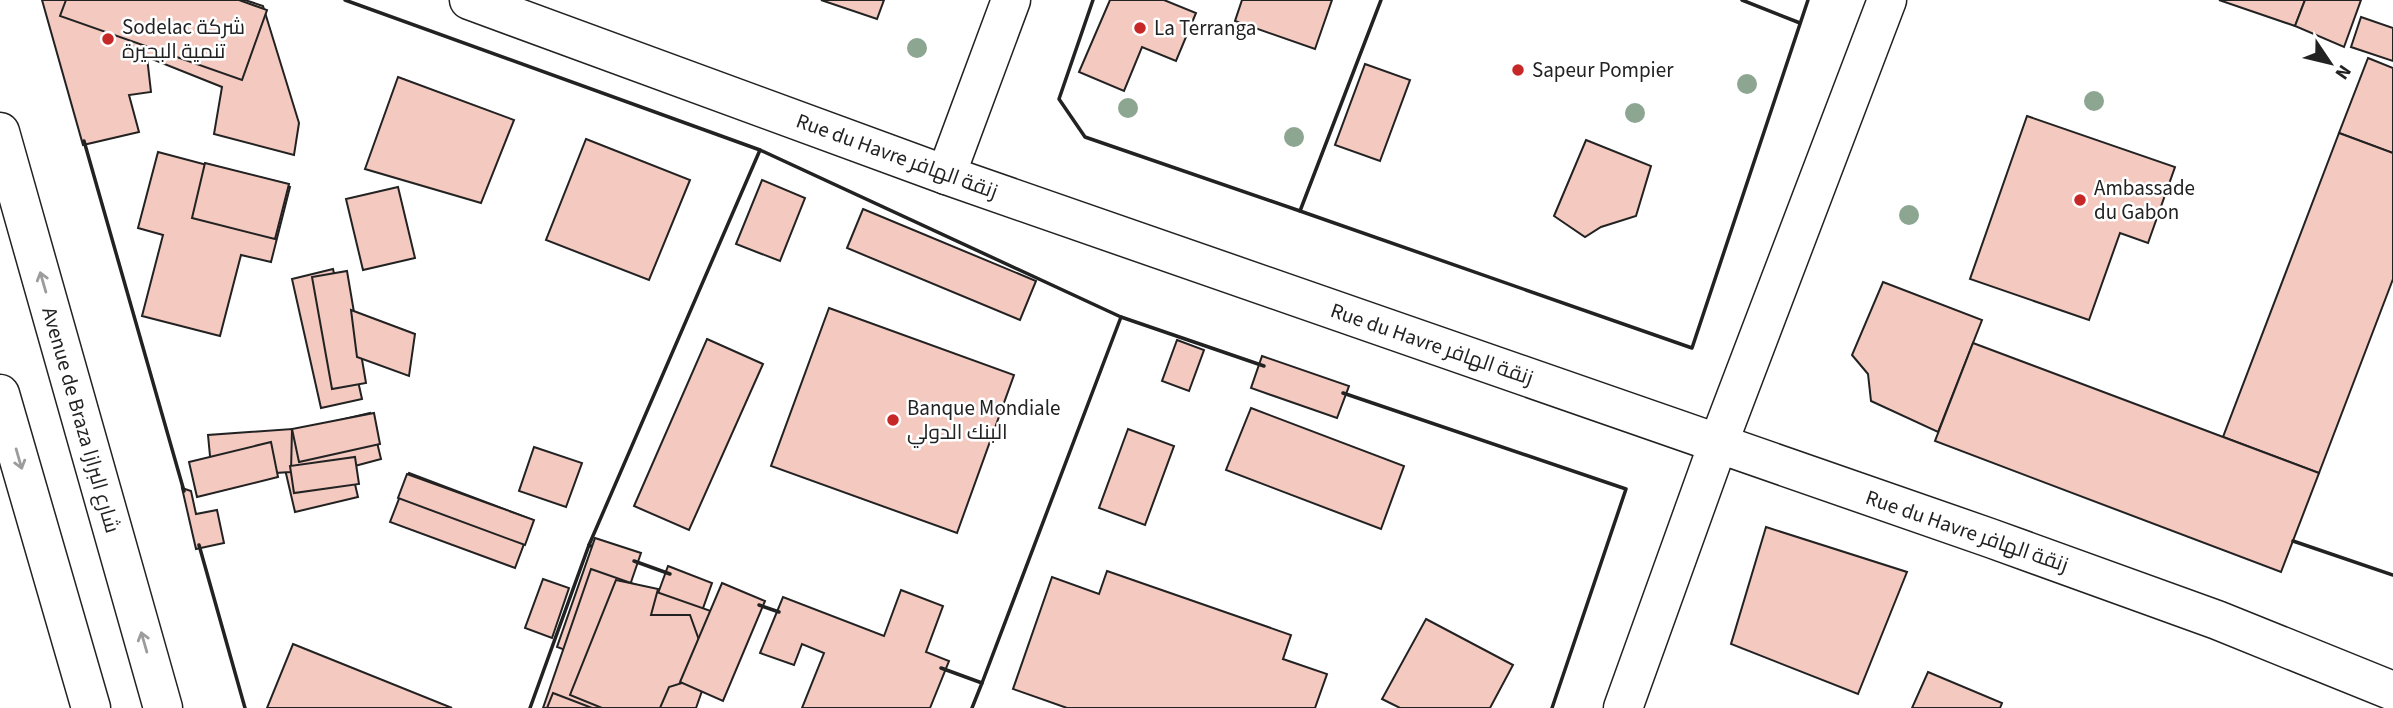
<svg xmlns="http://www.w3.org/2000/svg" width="2393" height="708" viewBox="0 0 2393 708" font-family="'Source Sans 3',Cairo,sans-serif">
	<rect width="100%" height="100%" fill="#fff"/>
	<g fill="#f3c9c0" stroke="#222" stroke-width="2">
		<path d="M42 0H245L263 6 299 123 294 155 214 134 222 87 147 57 151 92 129 95 139 132 83 145Z"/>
		<path d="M66 0H239L267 10 242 80 60 16Z"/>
		<path d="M821 0H884L877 19Z"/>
		<path d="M1110 0H1164L1196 13 1176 61 1142 47 1124 91 1079 72Z"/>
		<path d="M1242 0H1332L1315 49 1235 21Z"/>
		<path d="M2219 0H2305L2295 26Z"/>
		<path d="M2305 0H2361L2344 47 2295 26Z"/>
		<path d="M2361 17 2393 28V61L2351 47Z"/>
		<path d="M2368 58 2393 68V153L2339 133Z"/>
		<path d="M1365 64 1410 80 1380 161 1335 145Z"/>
		<path d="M398 77 514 120 481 203 365 169Z"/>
		<path d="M2027 116 2175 167 2148 243 2120 233 2089 320 1970 279Z"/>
		<path d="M2339 133 2393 153V279L2319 473 2223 437Z"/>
		<path d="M586 139 690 180 649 280 546 240Z"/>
		<path d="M1586 140 1651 166 1636 216 1601 227 1585 237 1554 216Z"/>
		<path d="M158 152 290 187 271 262 241 255 220 336 142 316 163 235 138 228Z"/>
		<path d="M205 163 289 184 275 239 192 218Z"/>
		<path d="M762 180 805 198 780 261 736 244Z"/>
		<path d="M398 187 415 258 363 270 346 199Z"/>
		<path d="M863 209 1036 281 1020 320 847 248Z"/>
		<path d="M333 269 362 399 321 408 292 279Z"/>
		<path d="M347 271 366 383 332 389 312 277Z"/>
		<path d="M1883 282 1982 320 1938 432 1871 401 1868 374 1852 355Z"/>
		<path d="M829 308 1014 375 957 533 771 466Z"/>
		<path d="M351 310 415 334 409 376 357 357Z"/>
		<path d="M707 339 763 364 689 530 634 506Z"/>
		<path d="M1177 340 1204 350 1189 391 1162 381Z"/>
		<path d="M1973 343 2319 473 2281 572 1935 441Z"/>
		<path d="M1262 356 1349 386 1337 418 1251 388Z"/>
		<path d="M1251 408 1404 466 1381 529 1226 470Z"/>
		<path d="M370 413 381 459 351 467 358 497 295 512 277 435Z"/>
		<path d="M374 413 380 444 299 462 292 429Z"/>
		<path d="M292 429 291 472 212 477 208 435Z"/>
		<path d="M1128 429 1174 446 1145 525 1099 508Z"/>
		<path d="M271 442 278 477 197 497 189 462Z"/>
		<path d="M534 447 582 463 566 507 519 491Z"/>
		<path d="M355 457 359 484 294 493 290 466Z"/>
		<path d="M409 473 533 520 515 568 390 522Z"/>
		<path d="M407 474 534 520 525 545 398 498Z"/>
		<path d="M182 488 191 491 196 514 217 510 224 543 196 549Z"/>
		<path d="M1766 527 1907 572 1858 694 1731 644Z"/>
		<path d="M595 538 641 553 603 664 557 647Z"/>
		<path d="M668 566 712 583 678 678 633 662Z"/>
		<path d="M591 569 728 617 696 708H543Z"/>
		<path d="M1107 571 1291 635 1283 659 1327 674 1315 708H1067L1013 689 1052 577 1099 594Z"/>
		<path d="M543 579 569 588 552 638 525 628Z"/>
		<path d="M616 580 658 589 651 615H690L704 654 695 679 669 687 660 708H602L570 695Z"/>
		<path d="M722 583 765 601 723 701 680 682Z"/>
		<path d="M901 590 943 606 926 652 949 661 930 708H802L824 653 802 644 794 665 760 653 783 597 884 636Z"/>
		<path d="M1426 619 1513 665 1490 708H1400L1382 699Z"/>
		<path d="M293 644 452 708H267Z"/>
		<path d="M1928 672 2002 703 2000 708H1912Z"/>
		<path d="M553 693 592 708H547Z"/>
	</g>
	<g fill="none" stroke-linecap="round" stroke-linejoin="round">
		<g stroke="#222" stroke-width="41">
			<g id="street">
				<path d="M946 175 1011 0"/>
				<path d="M1623 708 1718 444 1887 0"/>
			</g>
		</g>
		<g stroke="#222" stroke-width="41">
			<g id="secondary">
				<path d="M469 0 946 175 1990 538 2217 620 2393 691"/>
				<path d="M0 132 163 708"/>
				<path d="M0 394 91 708"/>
			</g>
		</g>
		<use href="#street" stroke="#fff" stroke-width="38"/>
		<use href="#secondary" stroke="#fff" stroke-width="38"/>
		<g stroke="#222" stroke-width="3.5">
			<path d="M345 0 760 150"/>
			<path d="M1093 0 1059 99 1085 137 1300 211"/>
			<path d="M1381 0 1300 211 1692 348 1808 0"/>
			<path d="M1742 0 1800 23"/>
			<path d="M84 141 184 491"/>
			<path d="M1121 317 1264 366"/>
			<path d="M1343 393 1626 489 1552 708"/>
			<path d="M2293 541 2393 575"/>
			<path d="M199 545 245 708"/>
			<path d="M589 545 760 150 1121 317 982 683"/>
			<path d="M634 561 670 574"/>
			<path d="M759 605 779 612"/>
			<path d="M941 668 982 683 972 708"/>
			<path d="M530 708 589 545 591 546"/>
		</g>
	</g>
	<g fill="#8da692">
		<circle cx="917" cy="48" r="10"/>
		<circle cx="1747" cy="84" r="10"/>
		<circle cx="2094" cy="101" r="10"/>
		<circle cx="1128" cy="108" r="10"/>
		<circle cx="1635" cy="113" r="10"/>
		<circle cx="1294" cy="137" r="10"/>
		<circle cx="1909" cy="215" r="10"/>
	</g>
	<defs><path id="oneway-shaft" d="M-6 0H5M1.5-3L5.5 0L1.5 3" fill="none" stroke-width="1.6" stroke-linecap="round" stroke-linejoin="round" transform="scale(1.75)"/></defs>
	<g stroke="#9c9c9c">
		<use href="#oneway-shaft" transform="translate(43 282) rotate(-106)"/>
		<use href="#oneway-shaft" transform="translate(19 459) rotate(74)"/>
		<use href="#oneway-shaft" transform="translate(144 642) rotate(-106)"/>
	</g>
	<g fill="#c62828" stroke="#fff" stroke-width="2.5">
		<circle cx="1140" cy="28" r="7"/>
		<circle cx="108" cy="39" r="7"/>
		<circle cx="1518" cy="70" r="7"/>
		<circle cx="2080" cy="200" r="7"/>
		<circle cx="893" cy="420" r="7"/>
	</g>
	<g text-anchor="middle" stroke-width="5" stroke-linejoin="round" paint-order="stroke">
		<g font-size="21" fill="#222" stroke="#fff" text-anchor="start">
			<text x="122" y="34">Sodelac شركة<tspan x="122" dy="24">تنمية البحيرة</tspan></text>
			<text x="1154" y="35">La Terranga</text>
			<text x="1532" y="77">Sapeur Pompier</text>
			<text x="2094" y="195">Ambassade<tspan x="2094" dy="24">du Gabon</tspan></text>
			<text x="907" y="415">Banque Mondiale<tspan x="907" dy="24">البنك الدولي</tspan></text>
		</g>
		<g font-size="21" fill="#222" stroke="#fff">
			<text transform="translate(897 156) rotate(20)" y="7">Rue du Havre زنقة الهافر</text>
			<text transform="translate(1432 344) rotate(19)" y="7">Rue du Havre زنقة الهافر</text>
			<text transform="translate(81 420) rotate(74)" y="7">Avenue de Braza شارع البرازا</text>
			<text transform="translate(1967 531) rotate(19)" y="7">Rue du Havre زنقة الهافر</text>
		</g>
	</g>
	<g transform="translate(2330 63) rotate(125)" stroke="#ffffff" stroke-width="5" paint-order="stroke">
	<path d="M0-5L12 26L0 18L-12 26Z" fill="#222222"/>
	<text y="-10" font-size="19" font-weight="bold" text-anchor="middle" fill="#222222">N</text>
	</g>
</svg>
